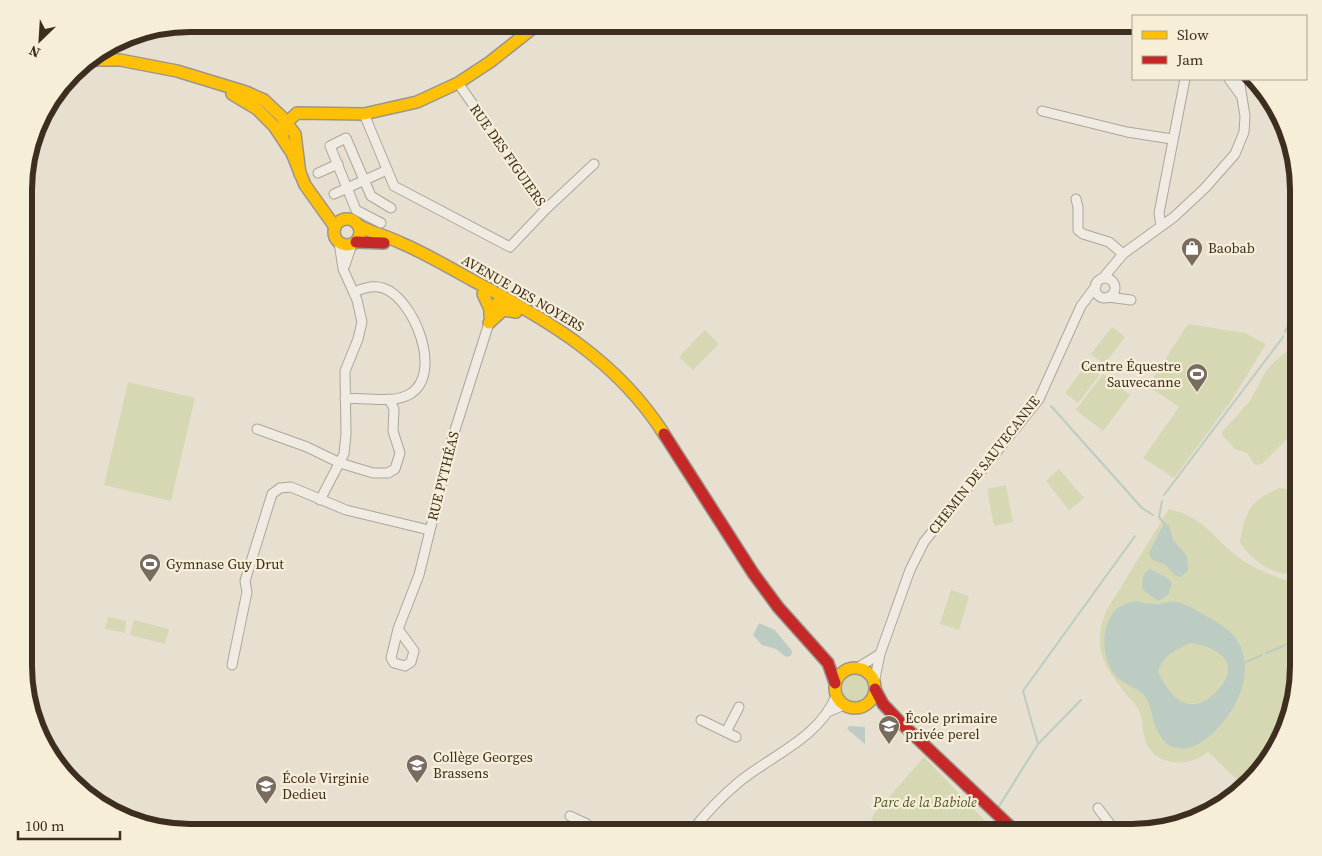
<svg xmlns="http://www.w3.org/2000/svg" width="1322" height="856" viewBox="0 0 1322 856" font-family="'Source Serif 4',serif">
	<rect width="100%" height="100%" fill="#e7e0d1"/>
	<g fill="#d6d7b3">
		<path d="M1188 324 1245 333 1266 344 1231 401 1174 478 1143 458 1179 407 1148 386Z"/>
		<path d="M1112 327 1125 337 1104 364 1091 354Z"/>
		<path d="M705 330 719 344 693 370 679 357Z"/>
		<path d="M1294 346 1298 348V428L1262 464 1255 465 1247 453 1235 449 1222 435V432L1250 401 1266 371 1276 360Z"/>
		<path d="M1086 365 1100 374 1078 403 1065 393Z"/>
		<path d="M1103 374 1130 395 1103 431 1076 410Z"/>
		<path d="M128 382 195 398 171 501 104 485Z"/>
		<path d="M1059 469 1084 498 1069 510 1046 481Z"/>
		<path d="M1006 485 1013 522 994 526 987 489Z"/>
		<path d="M1279 488 1298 491V574C1275 577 1250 560 1240 542 1245 511 1250 501 1279 488Z"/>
		<path d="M1169 509C1208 517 1216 545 1247 563 1261 572 1278 577 1293 583L1298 582V676L1270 758 1242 784 1208 752C1189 768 1153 767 1145 739 1142 730 1143 718 1138 709 1136 704 1130 699 1126 694 1103 665 1092 648 1106 611Z"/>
		<path d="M951 590 969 596 959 630 940 624Z"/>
		<path d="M108 617 126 621 125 633 105 629Z"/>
		<path d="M134 620 169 629 165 644 130 635Z"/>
		<circle cx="854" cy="687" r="14"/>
		<path d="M924 757 992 828V832H867L874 814Z"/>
	</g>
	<g fill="#bcccc2" fill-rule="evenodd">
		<path d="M1164 523 1169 525 1173 540 1187 556 1188 570 1181 577 1175 575 1166 565 1151 559 1149 553Z"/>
		<path d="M1150 569 1169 579 1172 584 1168 595 1158 601 1143 590C1142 581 1141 574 1150 569Z"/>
		<path d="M1136 601C1142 602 1149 604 1155 604 1163 605 1169 600 1177 602 1186 604 1196 610 1204 615 1216 621 1230 629 1237 640 1257 672 1236 712 1212 734 1194 751 1169 757 1157 730 1151 718 1153 707 1144 695 1137 687 1124 685 1116 676 1102 659 1100 631 1113 613 1119 605 1128 603 1136 601ZM1191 643C1218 647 1243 663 1218 690 1192 718 1171 701 1158 671 1163 655 1177 649 1191 643Z"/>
		<path d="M759 623 775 630 792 651 791 656 786 657 776 649 762 645 753 635Z"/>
		<path d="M849 726 865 727V744L847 729Z"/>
	</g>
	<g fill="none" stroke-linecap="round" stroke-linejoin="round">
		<g stroke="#bcccc2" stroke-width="2">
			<path d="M1285 332 1298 305"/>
			<path d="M1051 406 1142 508 1153 515"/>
			<path d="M1164 495 1283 337"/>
			<path d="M1162 501 1159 517 1164 523"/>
			<path d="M1266 653 1298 640"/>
			<path d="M1244 663 1262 655"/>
			<path d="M1038 744 1023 691 1135 536"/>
			<path d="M998 808 1038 744 1081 700"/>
			<path d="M994 832 995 821"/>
		</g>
		<g stroke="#ada599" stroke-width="11">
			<g id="street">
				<path d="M1229 79 1240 94"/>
				<path d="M1042 111 1127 132 1172 139"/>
				<path d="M364 114 394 186 510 247 546 209 458 83"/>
				<path d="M318 173 338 164"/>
				<path d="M334 194 387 170"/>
				<path d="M1076 199 1078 207V230L1083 234 1109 242 1123 254"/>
				<path d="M546 209 594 164"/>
				<path d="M381 223 356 210 330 146 346 138 371 196 391 208"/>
				<path d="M1161 226 1159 213 1185 79"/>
				<path d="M345 265 352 244"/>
				<path d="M1103 278 1123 254 1174 217 1205 188 1235 154 1244 132 1245 116 1239 79"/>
				<circle cx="1105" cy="288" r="10"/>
				<path d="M1108 297 1131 300"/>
				<path d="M345 399C365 396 391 405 410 394 444 374 414 298 383 288 374 285 363 288 354 292"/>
				<path d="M257 429 307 447 340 463 373 473H388L395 469 400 453 393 431 394 409 389 399"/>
				<path d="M320 500 344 454 346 434 345 371 358 339 362 322 357 300 343 269 339 242"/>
				<path d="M398 629 414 651 411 662 405 666 394 663 391 658 398 629 419 575 454 433 489 323"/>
				<path d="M232 665 247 592 245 581 272 494 280 488 291 487 346 510 429 530"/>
				<path d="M857 668 880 654"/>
				<path d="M874 683 880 654 910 570 924 542 1039 399 1081 306 1096 286"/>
				<path d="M830 711 844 705"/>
				<path d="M701 720 736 737"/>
				<path d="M726 732 739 707"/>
				<path d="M1098 808 1116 832"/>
				<path d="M570 816 587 824 579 832"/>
				<path d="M691 832C705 814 721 797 739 782 772 755 819 738 836 696"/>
			</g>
		</g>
		<g stroke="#9c958a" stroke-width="14">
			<g id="slow">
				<path d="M88 60H120L177 71 246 92 264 100 281 116 295 134 300 174"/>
				<path d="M232 94 257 109 274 126 292 153 305 185 335 227"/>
				<path d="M283 139 282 127 297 113 364 114 417 102 458 83 490 62 538 24"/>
				<circle cx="347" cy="232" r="13"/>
				<path d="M359 226C373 233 387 236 401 243 425 253 448 267 472 280 548 320 617 360 664 434"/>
				<path d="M483 294 490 309V316"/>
				<path d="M490 309 499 302H513"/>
				<path d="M489 323 503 310 516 312"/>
				<circle cx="855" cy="688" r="20"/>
			</g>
		</g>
		<g stroke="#9c958a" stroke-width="14">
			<g id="jam">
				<path d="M356 242 384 243"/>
				<path d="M664 434 753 573 778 607 828 663 835 683"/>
				<path d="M875 689 883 704 901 723 1016 832"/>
			</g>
		</g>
		<use href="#street" stroke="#efebe3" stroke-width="9"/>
		<use href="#slow" stroke="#ffc107" stroke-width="11"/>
		<use href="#jam" stroke="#c62828" stroke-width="11"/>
	</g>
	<defs>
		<g id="shop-pin" transform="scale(1.125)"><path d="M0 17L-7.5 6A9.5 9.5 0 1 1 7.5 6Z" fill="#786c5e" stroke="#f7eed8"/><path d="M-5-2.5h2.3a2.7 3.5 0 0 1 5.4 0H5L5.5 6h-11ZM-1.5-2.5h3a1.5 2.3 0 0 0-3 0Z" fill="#fff"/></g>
		<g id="stadium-pin" transform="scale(1.125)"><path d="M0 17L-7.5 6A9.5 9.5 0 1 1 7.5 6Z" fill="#786c5e" stroke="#f7eed8"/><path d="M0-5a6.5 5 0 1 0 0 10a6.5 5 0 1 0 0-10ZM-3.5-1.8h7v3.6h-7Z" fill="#fff"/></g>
		<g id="school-pin" transform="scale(1.125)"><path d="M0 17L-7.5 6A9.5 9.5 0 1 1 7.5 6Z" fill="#786c5e" stroke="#f7eed8"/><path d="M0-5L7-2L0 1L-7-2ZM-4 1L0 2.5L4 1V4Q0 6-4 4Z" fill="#fff"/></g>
	</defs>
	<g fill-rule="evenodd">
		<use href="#shop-pin" x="1192" y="248"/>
		<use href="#stadium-pin" x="1197" y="374"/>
		<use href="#stadium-pin" x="150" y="564"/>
		<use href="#school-pin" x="889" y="726"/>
		<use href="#school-pin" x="417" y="765"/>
		<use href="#school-pin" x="266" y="786"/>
	</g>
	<g text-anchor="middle" stroke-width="4.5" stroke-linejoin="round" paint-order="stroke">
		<g font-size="14" fill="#3d2e20" stroke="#f7eed8">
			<text transform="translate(508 155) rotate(55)" y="5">RUE DES FIGUIERS</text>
			<text transform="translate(523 293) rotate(30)" y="5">AVENUE DES NOYERS</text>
			<text transform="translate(984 465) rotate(-52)" y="5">CHEMIN DE SAUVECANNE</text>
			<text transform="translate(443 476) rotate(-76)" y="5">RUE PYTHÉAS</text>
		</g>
		<g font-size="14" fill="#3d2e20" stroke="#f7eed8" text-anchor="start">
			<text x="1208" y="253">Baobab</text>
			<text x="1181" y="371" text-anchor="end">Centre Équestre<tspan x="1181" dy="16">Sauvecanne</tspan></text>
			<text x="166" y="569">Gymnase Guy Drut</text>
			<text x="905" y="723">École primaire<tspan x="905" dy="16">privée perel</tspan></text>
			<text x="433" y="762">Collège Georges<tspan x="433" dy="16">Brassens</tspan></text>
			<text x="282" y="783">École Virginie<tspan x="282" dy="16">Dedieu</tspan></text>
		</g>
		<g font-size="14" font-style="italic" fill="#4d5a26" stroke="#f7eed8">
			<text x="925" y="807">Parc de la Babiole</text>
		</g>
	</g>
	<path d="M0 0H1322V856H0ZM190 32H1132A158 158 0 0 1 1290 190V666A158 158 0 0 1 1132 824H190A158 158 0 0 1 32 666V190A158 158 0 0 1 190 32Z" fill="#f7eed8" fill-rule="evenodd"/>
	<path fill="none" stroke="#3d2e20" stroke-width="6" d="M190 32H1132A158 158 0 0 1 1290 190V666A158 158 0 0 1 1132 824H190A158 158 0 0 1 32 666V190A158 158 0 0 1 190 32Z"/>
	<rect x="1132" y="15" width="175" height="65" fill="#f7eed8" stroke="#ada18e"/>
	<rect x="1142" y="31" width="25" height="8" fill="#ffc107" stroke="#ada18e"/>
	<text x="1177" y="40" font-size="15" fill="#3d2e20">Slow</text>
	<rect x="1142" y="56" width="25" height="8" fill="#c62828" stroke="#ada18e"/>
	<text x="1177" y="65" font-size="15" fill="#3d2e20">Jam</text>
	<g transform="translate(40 40) rotate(205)" stroke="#f7eed8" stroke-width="4" paint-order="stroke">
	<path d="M0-4L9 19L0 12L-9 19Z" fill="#3d2e20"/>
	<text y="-8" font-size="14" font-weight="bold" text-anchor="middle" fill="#3d2e20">N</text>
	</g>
	<path d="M18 831v8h102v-8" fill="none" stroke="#3d2e20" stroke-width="2.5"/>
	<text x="25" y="831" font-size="15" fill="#3d2e20" stroke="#f7eed8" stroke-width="4" paint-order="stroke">100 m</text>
</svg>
